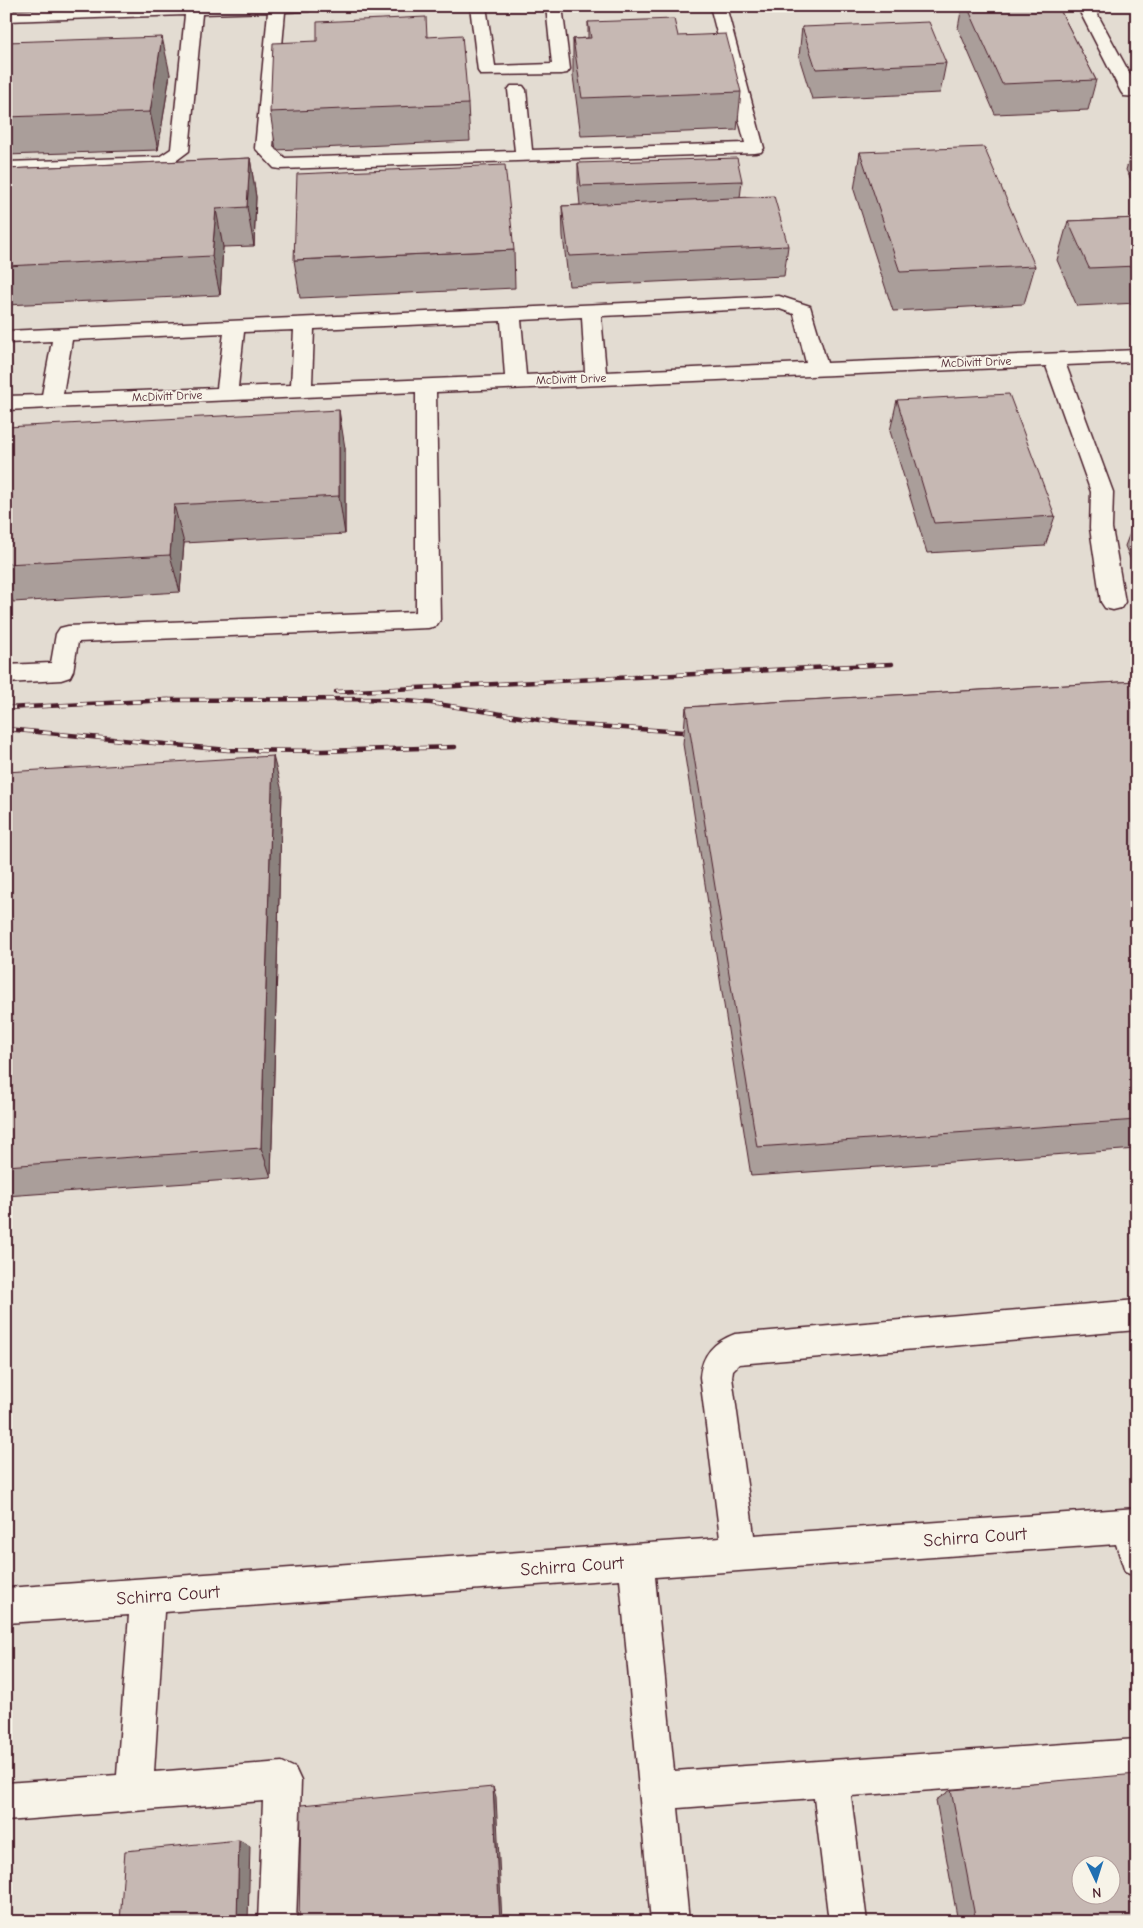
<svg xmlns="http://www.w3.org/2000/svg" width="1143" height="1928" viewBox="0 0 1143 1928" font-family="'Comic Neue',sans-serif">
	<rect width="100%" height="100%" fill="#f0ebe0"/>
	<filter id="ink" filterUnits="userSpaceOnUse"><feTurbulence type="fractalNoise" baseFrequency=".02" numOctaves="2"/><feDisplacementMap in="SourceGraphic" scale="10" xChannelSelector="R" yChannelSelector="G"/><feConvolveMatrix kernelMatrix="1 2 1 2 8 2 1 2 1" color-interpolation-filters="sRGB"/></filter>
	<g filter="url(#ink)">
		<path fill="#e3dcd2" fill-rule="evenodd" d="M6 6H1137V1922H6ZM1080 1866H1110V1896H1080Z"/>
		<g fill="none" stroke-linecap="round" stroke-linejoin="round">
			<g stroke="#4a1f2b" stroke-width="3">
				<g id="minor">
					<path d="M153 6H317L309 11 285 12 273 147 285 158 515 151 508 90 511 86H523L526 90 532 150 745 143 710 6H726L764 148 761 152 755 153 280 169 274 168 255 148 268 12 202 14 189 151 169 166 6 172V162L159 157 171 149 185 15 6 21V11Z"/>
					<path d="M470 6H486L495 66 552 64 546 6H562L570 69 567 73 561 74 481 75 478 71Z"/>
					<path d="M1077 6H1093L1137 87V97L1124 96 1121 92Z"/>
					<path d="M779 296 810 306 827 363 1137 350V362L1066 365 1113 492 1112 528 1125 602 1121 608 1113 610 1105 608 1101 602 1090 528 1091 492 1046 366 436 392 440 620 436 626 428 628 78 642 73 671 70 677 61 680 6 683V665L51 663 56 634 60 628 68 626 416 612V392L6 410V396L42 395 52 341 6 343V331ZM777 308 794 314 806 363 606 372 601 316ZM582 317 585 372 526 375 521 320ZM501 321 505 376 312 384 314 329ZM294 330 291 385 238 387 244 332ZM224 333 217 388 63 394 72 340Z"/>
					<path d="M1137 1300V1330L739 1364 733 1370 732 1377 754 1535 1137 1508V1577L1125 1572 1116 1544 655 1577 674 1771 1137 1739V1775L851 1796 867 1922H829L814 1798 678 1808 689 1922H651L620 1579 164 1612 154 1772 282 1762 295 1768 301 1781 296 1922H258L263 1801 6 1821V1783L117 1775 129 1615 6 1623V1588L720 1538 700 1377C702 1354 714 1342 735 1334Z"/>
				</g>
			</g>
			<use href="#minor" fill="#f7f3e8" fill-rule="evenodd"/>
			<g stroke="#4a1f2b" stroke-width="4.5">
				<g id="rail">
					<path d="M336 692 892 664"/>
					<path d="M163 700 381 699 431 703 565 724 698 733"/>
					<path d="M6 708 169 700"/>
					<path d="M6 729 228 750 322 751 455 747"/>
				</g>
			</g>
			<use href="#rail" stroke="#f7f3e8" stroke-width="3" stroke-dasharray="9" stroke-linecap="butt"/>
		</g>
		<g fill="#aa9e9a" stroke="#4a1f2b">
			<path d="M962 6H1058L1096 80 1088 110 995 114 958 28Z"/>
			<path d="M588 22 678 36 741 92 737 130 581 136 573 76V39L588 38Z"/>
			<path d="M802 27 946 63 940 93 812 99 799 57Z"/>
			<path d="M428 37 468 104 470 141 276 150 270 112Z"/>
			<path d="M6 42 170 74 158 150 6 155Z"/>
			<path d="M1137 134V191L1126 170Z"/>
			<path d="M860 152 1035 266 1024 304 893 311 854 190Z"/>
			<path d="M250 158 256 197 254 246 223 247 220 295 6 305V169Z"/>
			<path d="M578 163 742 181 740 198 788 246 784 276 569 286 563 236 562 206 580 205 578 184Z"/>
			<path d="M1137 218V303L1077 306 1057 260 1068 221Z"/>
			<path d="M514 250 515 288 300 298 294 260Z"/>
			<path d="M897 400 1055 516 1045 546 927 553 890 431Z"/>
			<path d="M6 427 345 448V534L184 543 180 592 13 602 6 584Z"/>
			<path d="M1133 525H1137V575L1125 546Z"/>
			<path d="M1137 681V1149L751 1176 683 744 686 707Z"/>
			<path d="M6 772 282 791 271 1177 6 1196Z"/>
			<path d="M951 1790 1137 1922H958L936 1800Z"/>
		</g>
		<g fill="#8b817d" stroke="#4a1f2b">
			<path d="M162 37 170 74 158 150 150 112Z"/>
			<path d="M250 158 256 197 254 246 247 207Z"/>
			<path d="M216 209 223 247 220 295 212 256Z"/>
			<path d="M339 410 345 448V534L339 496Z"/>
			<path d="M174 505 184 543 180 592 170 555Z"/>
			<path d="M273 756 282 791 271 1177 261 1148Z"/>
			<path d="M493 1787 496 1797 502 1922H500Z"/>
			<path d="M239 1840 250 1846 248 1922H237Z"/>
		</g>
		<g fill="#c6b8b3" stroke="#4a1f2b" fill-rule="evenodd">
			<path d="M967 6H1058L1096 80 1002 84Z"/>
			<path d="M426 17 427 37 462 35 468 104 270 112 273 43 317 41V22Z"/>
			<path d="M674 19 678 36 726 34 741 92 582 98 573 39 591 38 588 22Z"/>
			<path d="M929 22 946 63 816 69 802 27Z"/>
			<path d="M162 37 150 112 6 117V42Z"/>
			<path d="M984 147 1035 266 900 272 860 152Z"/>
			<path d="M250 158 247 207 216 209 212 256 6 266V169Z"/>
			<path d="M737 158 742 181 581 186 578 163Z"/>
			<path d="M505 165 514 250 294 260 297 174Z"/>
			<path d="M774 196 788 246 569 256 562 206Z"/>
			<path d="M1137 218V266L1089 268 1068 221Z"/>
			<path d="M1009 394 1055 516 934 523 897 400Z"/>
			<path d="M339 410V496L174 505 170 555 6 564V522L8 514H6V427Z"/>
			<path d="M1133 525H1137V535Z"/>
			<path d="M1137 681V1120L757 1147 686 707Z"/>
			<path d="M273 756 261 1148 6 1166V772Z"/>
			<path d="M1137 1774V1922H976L951 1790ZM1080 1866H1110V1896H1080Z"/>
			<path d="M493 1787 500 1922H299L301 1805Z"/>
			<path d="M239 1840 237 1922H120L125 1851Z"/>
		</g>
	</g>
	<g text-anchor="middle" stroke-width="4" stroke-linejoin="round" paint-order="stroke">
		<g font-size="12" fill="#4a1f2b" stroke="#f7f3e8">
			<text transform="translate(976 362) rotate(-2)" y="4">McDivitt Drive</text>
			<text transform="translate(571 379) rotate(-2)" y="4">McDivitt Drive</text>
			<text transform="translate(167 396) rotate(-2)" y="4">McDivitt Drive</text>
		</g>
		<g font-size="18" fill="#4a1f2b" stroke="#f7f3e8">
			<text transform="translate(975 1537) rotate(-4)" y="6">Schirra Court</text>
			<text transform="translate(572 1566) rotate(-4)" y="6">Schirra Court</text>
			<text transform="translate(168 1595) rotate(-4)" y="6">Schirra Court</text>
		</g>
	</g>
	<rect width="1143" height="1928" fill="none" stroke="#f7f3e8" stroke-width="25"/>
	<rect x="12" y="12" width="1118" height="1903" fill="none" stroke="#4a1f2b" stroke-width="2" filter="url(#ink)"/>
	<g transform="translate(1096 1880) rotate(176)"><circle r="24" fill="#f7f3e8" stroke="#b29e9c"/>
	<path d="M0-4L9 19L0 12L-9 19Z" fill="#1f6fb2"/>
	<text y="-8" font-size="14" font-weight="bold" text-anchor="middle" fill="#4a1f2b">N</text>
	</g>
</svg>
